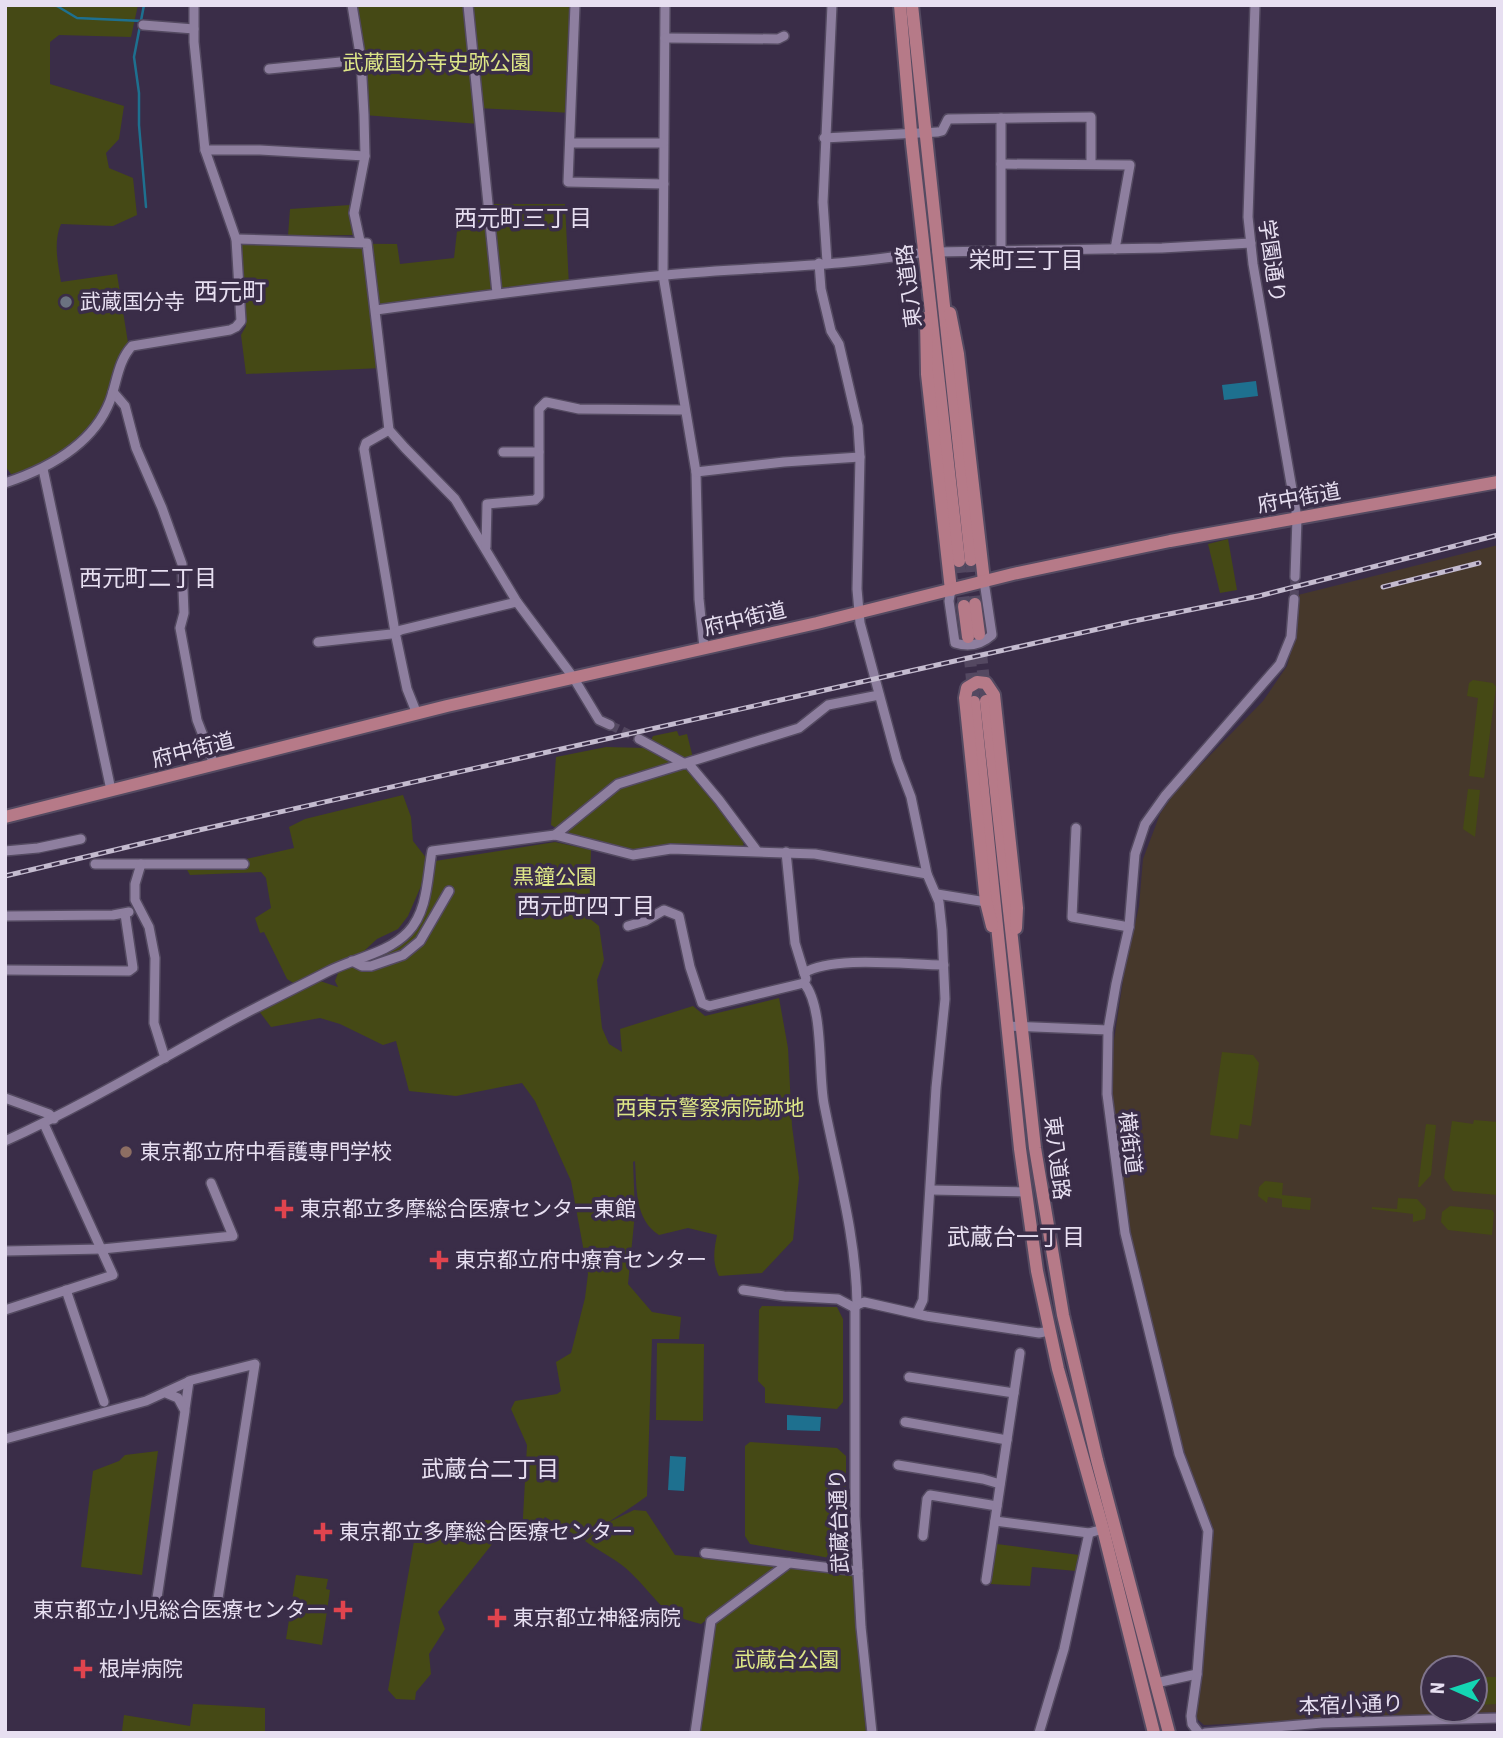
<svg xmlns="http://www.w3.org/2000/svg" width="1503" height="1738" viewBox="0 0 1503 1738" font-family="'Roboto Condensed','Noto Sans JP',sans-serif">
	<rect width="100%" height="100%" fill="#3a2d48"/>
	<path fill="#46382b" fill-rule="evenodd" d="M1498 545V1712L1204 1725 1195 1717 1214 1530 1184 1454 1164 1383 1129 1241 1110 1102 1114 1040 1124 974 1139 906 1143 859 1160 814 1177 789 1263 701 1287 666 1296 634 1298 595ZM1433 1668H1475V1710H1433Z"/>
	<g fill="#454915">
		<path d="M5 5H138L131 37 59 35 50 42V84L124 106 119 139 106 153 109 168 133 178 137 215 113 226 61 224C53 242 58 264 61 282L117 274 129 349 113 392 88 435 43 469 11 474 5 466Z"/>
		<path d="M352 5H575L572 113 478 108 479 124 364 115Z"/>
		<path d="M488 204H565L569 287 376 310 382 368 246 374 241 335 246 326 236 255 239 243 397 244 400 264 454 258 459 214 489 223Z"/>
		<path d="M350 205V218L355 235 288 236 290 209Z"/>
		<path d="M1228 539 1237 590 1220 593 1208 544Z"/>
		<path d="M1473 680 1493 683 1496 687 1484 778 1469 776 1478 698 1467 696 1469 683Z"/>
		<path d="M677 731 679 736 687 734 693 758 682 761 718 803 744 840 743 848 661 845 634 851 566 834 551 825 556 757 606 747 647 748 653 736Z"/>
		<path d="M1468 789 1480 790 1475 837 1463 829Z"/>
		<path d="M403 795 411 817 413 841 427 859 421 886 408 916 398 929 377 939 364 951 295 984 287 979 264 932 260 933 255 918 271 908 266 878 261 872 190 875 186 868 236 866 246 859 294 848 289 827 305 819Z"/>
		<path d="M555 842 591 850 589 918 599 926 604 960 597 980 602 1028 609 1044 622 1052 620 1029 693 1006 705 1016 779 998 788 1048 792 1126 799 1178 793 1240 762 1273 719 1276C712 1262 714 1250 717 1235L688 1228 659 1235C634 1219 637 1187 635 1161L633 1162 635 1213 628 1284 652 1312 681 1317 679 1339H652L647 1496C626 1512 604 1523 584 1540L545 1517 529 1535H522L527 1445 511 1409 515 1401 557 1394 561 1391 556 1362 571 1353 585 1298 588 1274 571 1181 535 1101 522 1083 456 1096 409 1091 396 1041 383 1045 340 1024 320 1018 271 1027 259 1011 320 981 338 987 335 981 340 968C373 958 416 948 426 909 431 894 432 877 435 861Z"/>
		<path d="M1222 1052 1253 1055 1259 1063 1251 1126 1240 1124 1238 1139 1210 1135Z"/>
		<path d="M1474 1120 1498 1122V1195L1453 1191 1444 1178 1452 1121 1473 1124Z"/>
		<path d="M1426 1124 1436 1125 1431 1175 1420 1187H1418Z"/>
		<path d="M1265 1181 1283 1183 1282 1195 1311 1198 1310 1210 1282 1207V1199L1268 1197 1267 1203 1258 1196 1259 1187Z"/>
		<path d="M1398 1198 1417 1199 1426 1209 1425 1219 1413 1222V1214L1372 1209V1207L1397 1209Z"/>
		<path d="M1450 1206 1492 1210 1494 1213 1492 1235 1448 1230 1441 1222 1442 1212Z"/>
		<path d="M762 1306 837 1307 843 1319V1402L837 1409 765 1403V1388L758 1381 759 1310Z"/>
		<path d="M657 1343 704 1344 703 1421 656 1420Z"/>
		<path d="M750 1442 837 1448 846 1456V1554L841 1560 750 1544 745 1536V1446Z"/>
		<path d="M158 1451 142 1575 81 1567 93 1471 119 1461 125 1455Z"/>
		<path d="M634 1510 646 1511 675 1555 779 1565 701 1624C659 1614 659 1600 631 1573 618 1560 600 1552 585 1541L607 1523Z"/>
		<path d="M485 1520 497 1521V1538L438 1612 445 1629 429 1654 431 1674 416 1692 415 1700 396 1699 388 1690 416 1530 446 1528 448 1538 470 1544 478 1524Z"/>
		<path d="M997 1544 1079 1555 1076 1571 1032 1567 1030 1586 991 1584Z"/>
		<path d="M791 1567 853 1575 854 1606 866 1733H698L713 1625Z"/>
		<path d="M296 1575 328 1579 326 1589 330 1590 322 1645 286 1639Z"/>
		<path d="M1481 1673 1486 1677H1498V1704L1475 1705V1674Z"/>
		<path d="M193 1704 265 1708V1733L122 1731 124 1715 190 1726Z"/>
	</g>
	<g fill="#1e708f">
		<path d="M1256 381 1258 396 1224 400 1222 385Z"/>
		<path d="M787 1415 821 1417 820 1431 787 1430Z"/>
		<path d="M670 1456 686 1457 684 1491 668 1490Z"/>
	</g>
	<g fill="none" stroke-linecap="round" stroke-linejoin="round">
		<g stroke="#1e708f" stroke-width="2.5">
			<path d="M50 5 57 6 77 18 142 21"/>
			<path d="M144 5 134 57 139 93V125L146 207"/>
		</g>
		<g stroke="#544861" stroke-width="9" stroke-dasharray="9 4.5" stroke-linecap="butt">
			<path d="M1294 599 1295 577"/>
			<path d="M610 725 639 739"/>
		</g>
		<g stroke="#544861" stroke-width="12" stroke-dasharray="12 6" stroke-linecap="butt">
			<path d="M971 560 975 604"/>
			<path d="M959 561 964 606"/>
			<path d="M979 634 986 701"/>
			<path d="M968 637 974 702"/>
		</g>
		<g stroke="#544a61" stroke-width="12">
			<g id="minor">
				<path d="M352 5 361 60 364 115 365 156 354 213 360 241"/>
				<path d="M468 5 497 293"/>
				<path d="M575 5 568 182 664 184"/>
				<path d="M665 5 663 275 696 472 699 599 704 648"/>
				<path d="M1255 5 1248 217 1253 264 1297 518 1295 577"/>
				<path d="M143 25 194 29"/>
				<path d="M665 38 778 39 784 36"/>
				<path d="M269 69 361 60"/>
				<path d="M824 138 938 132 942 131 948 119 1091 117V164"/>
				<path d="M570 143H663"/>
				<path d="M205 150H260L365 156"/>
				<path d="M1001 164 1130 165 1115 249"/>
				<path d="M236 239 367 243 389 430 405 448 455 499 517 602 573 677 599 720 610 725"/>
				<path d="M1001 250V118"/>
				<path d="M937 252 1162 248 1251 243"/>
				<path d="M827 262 823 202 832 5"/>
				<path d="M819 263 821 289 831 331 839 344 858 426 860 457 857 589 860 623 897 760 911 797 927 874 939 902 942 930 945 999 936 1088 923 1300 917 1313"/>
				<path d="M376 310C472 297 569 284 666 275 752 267 840 267 925 252"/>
				<path d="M113 392 125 406 136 448 162 508 182 564 184 613 180 628 197 720 214 764"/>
				<path d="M389 430 366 443 364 449 395 632 407 689 417 714"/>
				<path d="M503 452H539"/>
				<path d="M43 469 111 790"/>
				<path d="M696 472 784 462 860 457"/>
				<path d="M5 483C47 469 93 445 110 401 117 382 118 361 132 346L230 330 236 327 241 321 236 239 205 150 194 42V5"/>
				<path d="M486 547 487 504 535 500 539 496V409L546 402 579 409 685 410"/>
				<path d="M951 590 949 601 955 643C968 647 981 645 992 635L984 581"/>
				<path d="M318 642 391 634 401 630 517 602"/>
				<path d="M639 739 685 764"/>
				<path d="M688 763 719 800 757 851"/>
				<path d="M1076 828 1072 917 1129 927"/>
				<path d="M555 835 618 784 799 728 828 705 879 695"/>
				<path d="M5 851 38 848 81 839"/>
				<path d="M786 852 795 943 806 979 804 983C824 1007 818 1072 824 1104 837 1171 856 1235 857 1304"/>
				<path d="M95 864H244"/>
				<path d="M141 864 135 884V900L149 927 155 958 154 1023 165 1058"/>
				<path d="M937 894 986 902"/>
				<path d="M5 916 113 915 129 912"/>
				<path d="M628 926 645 921 664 910 679 916 690 967 702 1003 709 1006 804 983"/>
				<path d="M352 961 362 966H371L403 955 420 941 449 891"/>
				<path d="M5 970 129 971 133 968 125 914"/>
				<path d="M804 973C834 955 908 965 944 965"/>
				<path d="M1007 1026 1108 1030"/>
				<path d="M5 1098 49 1114 54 1119"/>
				<path d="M5 1141C82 1106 154 1063 227 1023 260 1005 294 989 327 972 354 958 387 954 408 932 428 911 427 878 432 851L555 835 633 855 671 849 815 854 927 874"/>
				<path d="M931 1190 1026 1192"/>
				<path d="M5 1251 102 1249 233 1236 211 1183"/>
				<path d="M66 1290 104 1402"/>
				<path d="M743 1290 784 1296 838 1299 855 1308"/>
				<path d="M855 1306 864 1302 926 1316 1039 1333 1049 1331"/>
				<path d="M855 1308V1516L861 1627 872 1733"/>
				<path d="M5 1310 113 1275 44 1124"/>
				<path d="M909 1377 1014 1393"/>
				<path d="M185 1409 189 1381"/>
				<path d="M905 1422 1007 1440"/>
				<path d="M5 1439 146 1401 192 1380 255 1364 217 1605 214 1610 209 1612 164 1606 157 1598 185 1411 178 1398 166 1393"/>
				<path d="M898 1465 983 1479 1000 1484"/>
				<path d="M995 1521 1089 1533"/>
				<path d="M923 1536 927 1499 930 1495 997 1506"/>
				<path d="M705 1553 858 1571"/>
				<path d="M986 1580 1020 1353"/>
				<path d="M1156 1683 1197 1674"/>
				<path d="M695 1733 711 1621 789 1563"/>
				<path d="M1039 1733 1064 1649 1089 1533 1103 1529"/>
				<path d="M1199 1733 1192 1724 1191 1716 1197 1674 1208 1531 1179 1454 1125 1233 1107 1094 1108 1030 1116 984 1129 927 1135 854 1145 824 1165 796 1280 664 1291 637 1294 599"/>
				<path d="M1205 1733 1322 1723 1498 1718"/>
			</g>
		</g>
		<g stroke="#544a61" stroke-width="16">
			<g id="major">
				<path d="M900 5 912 143 959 561"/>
				<path d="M912 5 971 560"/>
				<path d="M950 313 958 354 984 581"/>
				<path d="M926 318 927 374 951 590"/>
				<path d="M975 604 979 634"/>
				<path d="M964 606 968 637"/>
				<path d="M986 701 1035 1148 1063 1315 1097 1460 1169 1733"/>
				<path d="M974 702 1020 1149 1037 1271 1058 1369 1103 1529 1154 1733"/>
				<path d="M5 817 447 706 817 623 1013 574 1170 541 1498 482"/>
				<path d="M992 926 986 902 965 698 967 688 977 682 986 683 994 695 1017 908 1016 928"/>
			</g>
		</g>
		<use href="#minor" stroke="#8e7f9f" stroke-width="9"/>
		<use href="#major" stroke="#b67a88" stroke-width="12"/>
		<g stroke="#c4bbcf" stroke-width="5">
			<g id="rail">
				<path d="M1383 587 1479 563"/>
				<path d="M5 876 199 830 1134 621 1259 596 1498 535"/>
			</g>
		</g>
		<use href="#rail" stroke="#3a2d48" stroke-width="2.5" stroke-dasharray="8" stroke-linecap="butt"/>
	</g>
	<circle fill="#6b7280" stroke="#3a2d48" stroke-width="2.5" cx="66" cy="302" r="7"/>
	<circle fill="#8d6e63" stroke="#3a2d48" stroke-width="2.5" cx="126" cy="1152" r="7"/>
	<g fill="#e0444e" stroke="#3a2d48" stroke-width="2.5">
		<path d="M280.5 1198.5h7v7h7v7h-7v7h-7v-7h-7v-7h7z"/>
		<path d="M435.5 1249.5h7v7h7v7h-7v7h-7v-7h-7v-7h7z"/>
		<path d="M319.5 1521.5h7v7h7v7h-7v7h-7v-7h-7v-7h7z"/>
		<path d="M339.5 1599.5h7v7h7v7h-7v7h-7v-7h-7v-7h7z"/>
		<path d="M493.5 1607.5h7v7h7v7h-7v7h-7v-7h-7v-7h7z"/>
		<path d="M79.5 1658.5h7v7h7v7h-7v7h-7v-7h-7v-7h7z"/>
	</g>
	<g text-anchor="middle" stroke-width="7" stroke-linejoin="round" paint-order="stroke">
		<g font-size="21" fill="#dde687" stroke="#3a2d48">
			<text x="437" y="70">武蔵国分寺史跡公園</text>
			<text x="555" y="884">黒鐘公園</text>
			<text x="710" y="1115">西東京警察病院跡地</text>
			<text x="787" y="1667">武蔵台公園</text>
		</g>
		<g font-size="21" fill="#e7dff1" stroke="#3a2d48">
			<text transform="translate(1272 261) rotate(82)" y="7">学園通り</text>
			<text transform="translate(909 286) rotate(-97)" y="7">東八道路</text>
			<text transform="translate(1299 498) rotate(-10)" y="7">府中街道</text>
			<text transform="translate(745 619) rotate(-13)" y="7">府中街道</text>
			<text transform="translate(193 750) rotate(-14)" y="7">府中街道</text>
			<text transform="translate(1130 1143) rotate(83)" y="7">横街道</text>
			<text transform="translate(1057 1158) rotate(83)" y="7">東八道路</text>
			<text transform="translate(839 1521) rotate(-92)" y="7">武蔵台通り</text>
			<text transform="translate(1351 1705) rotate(-2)" y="7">本宿小通り</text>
		</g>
		<g font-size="21" fill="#e7dff1" stroke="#3a2d48" text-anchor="start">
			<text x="80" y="309">武蔵国分寺</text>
			<text x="140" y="1159">東京都立府中看護専門学校</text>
			<text x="300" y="1216">東京都立多摩総合医療センター東館</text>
			<text x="455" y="1267">東京都立府中療育センター</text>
			<text x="339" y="1539">東京都立多摩総合医療センター</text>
			<text x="327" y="1617" text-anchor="end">東京都立小児総合医療センター</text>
			<text x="513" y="1625">東京都立神経病院</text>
			<text x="99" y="1676">根岸病院</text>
		</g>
		<g font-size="23" fill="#e7dff1" stroke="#3a2d48">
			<text x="523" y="226">西元町三丁目</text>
			<text x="1026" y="268">栄町三丁目</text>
			<text x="148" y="586">西元町二丁目</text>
			<text x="586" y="914">西元町四丁目</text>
			<text x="1016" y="1245">武蔵台一丁目</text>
			<text x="490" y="1477">武蔵台二丁目</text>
		</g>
		<g font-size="24" fill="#e7dff1" stroke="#3a2d48">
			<text x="230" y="300">西元町</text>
		</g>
	</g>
	<rect width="1503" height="1738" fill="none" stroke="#e7dff1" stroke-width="14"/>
	<g transform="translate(1454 1689) rotate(273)"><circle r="33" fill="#3a2d48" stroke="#7f748c" stroke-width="2"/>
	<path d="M0-5L12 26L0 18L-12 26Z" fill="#14d5b3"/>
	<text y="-10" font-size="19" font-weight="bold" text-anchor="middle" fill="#e7dff1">N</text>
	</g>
</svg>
